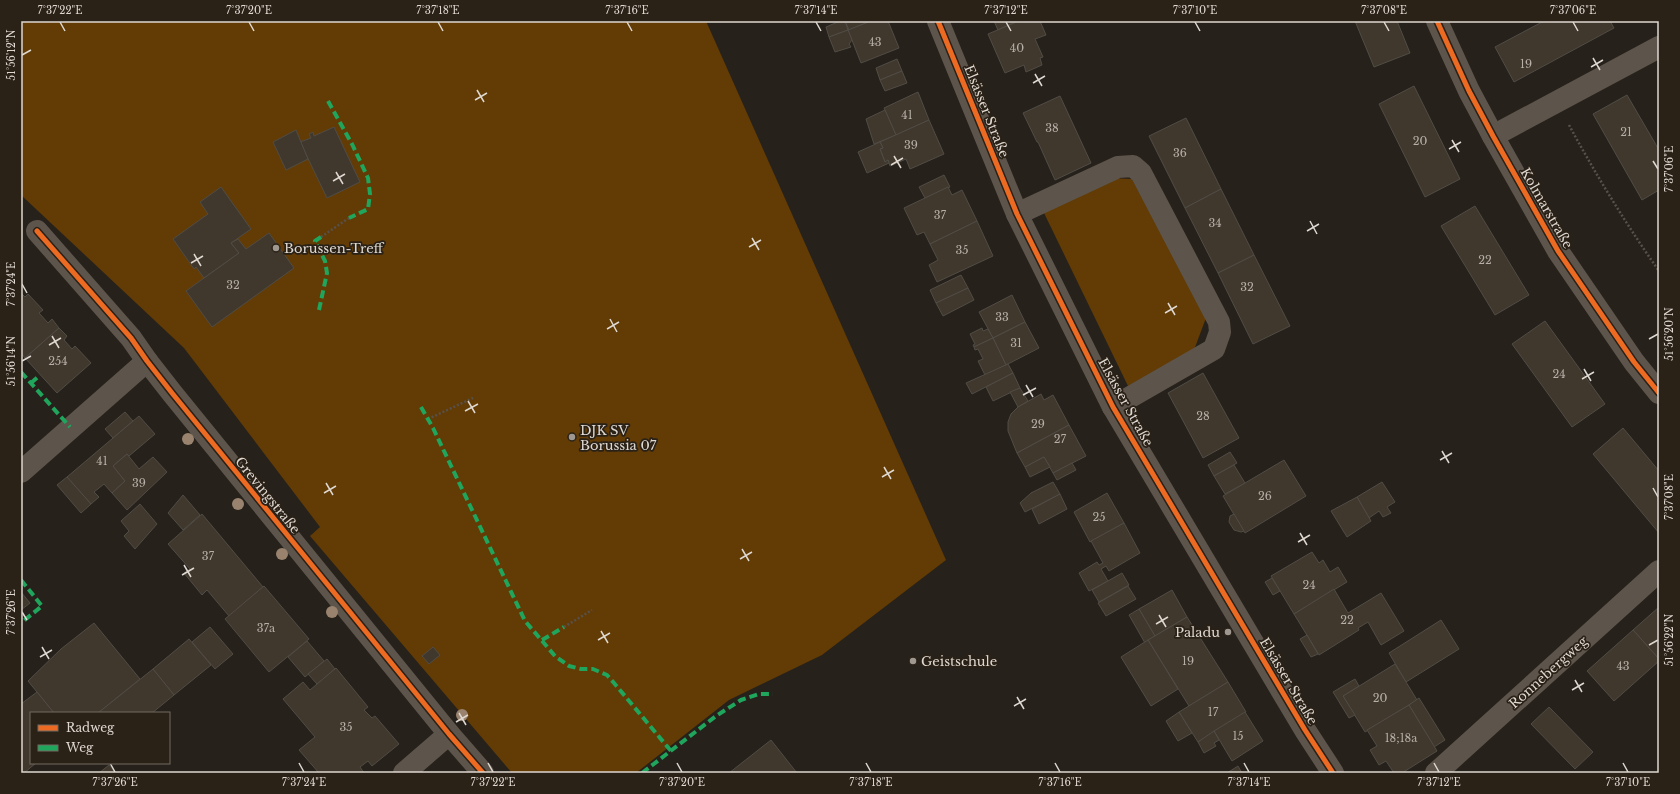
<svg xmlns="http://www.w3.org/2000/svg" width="1680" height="794" viewBox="0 0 1680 794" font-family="'Libre Baskerville',serif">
	<rect width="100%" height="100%" fill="#26211b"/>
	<g fill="#623b05">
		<path d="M21 21H706L946 560 822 655 729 700 636 773H512L310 536 320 527 184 348 21 195Z"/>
		<path d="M1111 178 1132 179 1206 318 1194 350 1128 386 1044 213Z"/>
	</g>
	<g fill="#40382d" stroke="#504c46">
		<path d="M840 21H845L848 30 829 37 826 27Z"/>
		<path d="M845 21H871L849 30Z"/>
		<path d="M871 21H888L899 48 861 63 848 30Z"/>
		<path d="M994 21H1017L998 30Z"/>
		<path d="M1019 21H1040L1046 35 1035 39 1043 57 1040 58 1042 65 1026 72 1024 65 1005 73 988 34Z"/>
		<path d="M1355 21H1397L1410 53 1374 67Z"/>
		<path d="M1544 21H1610L1614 28 1514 82 1495 47Z"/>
		<path d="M848 30 852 40 849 44 851 47 835 52 829 37Z"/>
		<path d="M897 59 902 71 880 80 876 68Z"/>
		<path d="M902 71 907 83 885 91 880 80Z"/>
		<path d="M1414 86 1460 179 1425 197 1379 104Z"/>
		<path d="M918 92 929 120 896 135 884 108Z"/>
		<path d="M1627 95 1659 150V190L1642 200 1593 114Z"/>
		<path d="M1060 96 1091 163 1055 180 1038 142H1037L1023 113Z"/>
		<path d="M885 110 896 135 874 144 866 119Z"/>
		<path d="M1186 118 1221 189 1185 208 1149 136Z"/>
		<path d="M929 120 944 154 910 169 906 159 890 166 888 160 885 162 880 149 883 148 880 142Z"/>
		<path d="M334 127 360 182 327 198 300 142 311 138 309 134 313 132 314 136Z"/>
		<path d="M296 130 308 159 286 170 273 142Z"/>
		<path d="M880 142 883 148 880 149 885 162 888 160 889 163 867 173 858 152Z"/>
		<path d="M944 175 950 187 925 198 919 187Z"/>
		<path d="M221 187 251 229 231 243 239 253 204 278 196 267 194 269 173 239 208 214 200 202Z"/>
		<path d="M948 187 952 195 962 190 977 221 930 244 924 232 917 235 904 208Z"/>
		<path d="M1221 189 1254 255 1218 273 1185 208Z"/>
		<path d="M1475 206 1529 295 1495 315 1441 226Z"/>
		<path d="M977 221 993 256 937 282 929 265 938 260 930 244Z"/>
		<path d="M269 233 294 268 212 327 186 291 239 253 231 243 238 239 246 249Z"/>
		<path d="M1254 255 1290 326 1253 344 1218 273Z"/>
		<path d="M961 275 968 288 936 303 930 290Z"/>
		<path d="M968 288 974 300 943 316 936 303Z"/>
		<path d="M21 293 25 297 28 294 43 310 39 313 48 323 52 319 59 328 25 358 21 353Z"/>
		<path d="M1012 295 1025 322 993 338 979 312Z"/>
		<path d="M1545 321 1605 404 1572 427 1512 344Z"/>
		<path d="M1025 322 1039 348 1006 365 993 338Z"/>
		<path d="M59 328 67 336 64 340 72 349 75 346 91 363 57 393 25 358Z"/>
		<path d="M982 328 983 331 988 329 993 338 974 347 973 345 975 344 970 334Z"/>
		<path d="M993 338 1006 365 985 375 978 361 983 359 978 349 975 350 974 347Z"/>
		<path d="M1008 364 1013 373 972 394 966 383Z"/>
		<path d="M1013 373 1020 388 993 401 986 387Z"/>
		<path d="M1203 373 1239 438 1203 458 1168 393Z"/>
		<path d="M1020 388 1028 401 1018 407 1010 392Z"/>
		<path d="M1041 394 1044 400 1053 395 1069 425 1017 453 1008 431V422L1011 414 1018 407Z"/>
		<path d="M125 412 133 421 113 438 105 429Z"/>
		<path d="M139 416 155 434 129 456 127 454 113 466 125 481 112 493 104 484 94 492 99 497 91 504 67 477Z"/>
		<path d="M1069 425 1086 456 1053 473 1044 457 1025 467 1017 453Z"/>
		<path d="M1623 428 1659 471V533L1593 454Z"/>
		<path d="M1230 452 1237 463 1214 476 1208 465Z"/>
		<path d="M127 454 139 469 153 457 167 472 127 510 112 493 125 481 113 466Z"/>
		<path d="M1044 457 1050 467 1030 477 1025 467Z"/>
		<path d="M1284 460 1306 496 1245 533 1223 496Z"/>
		<path d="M1072 463 1076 470 1057 480 1053 473Z"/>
		<path d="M1234 465 1245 483 1225 494 1214 476Z"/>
		<path d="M67 477 91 504 81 513 57 485Z"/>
		<path d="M1053 482 1060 494 1025 512 1020 503 1031 493Z"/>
		<path d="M1382 482 1395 502 1387 507 1391 513 1383 517 1379 511 1369 518 1357 497Z"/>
		<path d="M1107 493 1124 523 1090 542 1074 512Z"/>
		<path d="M1060 494 1067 509 1039 524 1032 509Z"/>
		<path d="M183 495 200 515 183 530 168 513Z"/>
		<path d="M1357 497 1371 521 1347 537 1331 511Z"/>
		<path d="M140 504 157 524 135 549 124 536 129 531 121 521Z"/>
		<path d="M202 514 263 587 229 616 207 590 202 595 184 573 190 569 168 544Z"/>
		<path d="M1234 514 1244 531 1241 532 1234 530 1229 522 1230 516Z"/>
		<path d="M1124 523 1140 553 1109 571 1106 566 1101 569 1108 581 1089 591 1079 573 1097 562 1099 565 1103 563 1091 541Z"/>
		<path d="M1312 552 1319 563 1323 560 1330 572 1338 567 1347 582 1294 614 1271 576Z"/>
		<path d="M1122 573 1129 585 1099 602 1092 590Z"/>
		<path d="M1272 578 1280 591 1273 595 1265 582Z"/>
		<path d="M264 586 309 639 269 672 225 619Z"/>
		<path d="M1128 586 1136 599 1106 616 1098 603Z"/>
		<path d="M1334 589 1348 613 1381 593 1404 631 1381 645 1368 622 1358 628 1359 630 1319 655 1294 614Z"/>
		<path d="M1172 590 1187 617 1155 636 1139 609Z"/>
		<path d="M21 592 30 603 21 610Z"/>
		<path d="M1659 607V659L1633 630Z"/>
		<path d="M1139 609 1155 636 1145 643 1129 615Z"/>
		<path d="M1187 617 1228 682 1189 706 1148 640Z"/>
		<path d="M1441 620 1459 649 1406 682 1389 653Z"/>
		<path d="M94 623 140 679 98 713H54L28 681 61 649Z"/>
		<path d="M210 627 233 654 215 669 192 642Z"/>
		<path d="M1633 630 1659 659V661L1614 701 1587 671Z"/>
		<path d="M1307 635 1318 654 1311 657 1300 639Z"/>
		<path d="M189 639 211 665 174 695 153 669Z"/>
		<path d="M1148 640 1178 689 1151 706 1121 657Z"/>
		<path d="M307 641 324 661 305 677 288 657Z"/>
		<path d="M433 647 440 655 429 664 422 656Z"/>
		<path d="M327 659 335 669 317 684 308 674Z"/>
		<path d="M1395 664 1417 700 1365 732 1343 696Z"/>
		<path d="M336 668 368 707 364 710 372 718 375 716 399 744 372 766 368 761 360 767 364 773H319L299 750 315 737 283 699 303 682 310 690Z"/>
		<path d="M153 669 174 695 152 713H98Z"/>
		<path d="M1355 679 1359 686 1343 696 1355 715 1349 718 1333 692Z"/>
		<path d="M1228 682 1246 712 1198 742 1179 712Z"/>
		<path d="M37 692 54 713H31V763H36L24 773H21V704Z"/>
		<path d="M1419 698 1445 740 1434 747 1409 705Z"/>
		<path d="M1409 705 1437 751 1402 773H1394L1386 761 1379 765 1370 750 1377 746 1367 730Z"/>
		<path d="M1549 707 1593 752 1575 769 1531 724Z"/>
		<path d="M1179 712 1192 733 1178 741 1166 721Z"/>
		<path d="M1245 712 1263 741 1232 761 1214 731Z"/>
		<path d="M1214 731 1219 740 1214 743 1216 746 1204 753 1198 742Z"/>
		<path d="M771 740 797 773H729Z"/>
		<path d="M109 765 116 773H99Z"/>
		<path d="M1238 766 1242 773H1227Z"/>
	</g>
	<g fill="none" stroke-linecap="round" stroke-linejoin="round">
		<g stroke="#58514b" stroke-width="2.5" stroke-dasharray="2 2" stroke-linecap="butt">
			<path d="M1569 125C1596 175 1626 224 1659 271"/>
			<path d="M321 237 349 218"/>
			<path d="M428 419 473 398"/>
			<path d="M564 627 592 610"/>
		</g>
		<g stroke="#5d554c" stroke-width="22">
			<path d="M938 21 1017 214 1113 407 1305 730 1333 773"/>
			<path d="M1437 21 1469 91 1493 136 1558 251 1634 362 1659 393"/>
			<path d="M1493 136 1659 47"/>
			<path d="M1017 214 1118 167 1133 166 1141 173 1219 322 1220 332 1214 349 1113 407"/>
			<path d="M37 231 131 338 147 361 172 393 449 734 483 773"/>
			<path d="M21 472 147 361"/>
			<path d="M404 773 449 734"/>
			<path d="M1436 773 1659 571"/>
		</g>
		<g stroke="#20a55d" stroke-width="4" stroke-dasharray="8 4" stroke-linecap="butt">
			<path d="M328 101 352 144 368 178 370 194 368 209 349 218"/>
			<path d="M319 310 327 273 325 261 315 241 321 237"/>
			<path d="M21 372 70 427"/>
			<path d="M31 383 40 375"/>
			<path d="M421 407 433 428 525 621 555 656 569 666 581 669H593L607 675 614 683 671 751"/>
			<path d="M21 580 42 606 21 623"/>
			<path d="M542 640 564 627"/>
			<path d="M642 773 716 716 741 700 759 694H773"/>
		</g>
		<g stroke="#2a2117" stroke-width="8">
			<g id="cycleway">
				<path d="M938 21 1017 214 1113 407 1305 730 1333 773"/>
				<path d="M1437 21 1469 91 1493 136 1558 251 1634 362 1659 393"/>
				<path d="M37 231 131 338 147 361 172 393 449 734 483 773"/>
			</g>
		</g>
		<use href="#cycleway" stroke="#ed6a23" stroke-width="5"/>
	</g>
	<g fill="#99836e">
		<circle cx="188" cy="439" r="6"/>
		<circle cx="238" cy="504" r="6"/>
		<circle cx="282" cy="554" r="6"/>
		<circle cx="332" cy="612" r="6"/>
		<circle cx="462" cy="715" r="6"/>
	</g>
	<path fill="none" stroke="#ded8d1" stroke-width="1.5" d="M60 22 65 31M249 22 254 31M438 22 443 31M627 22 632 31M816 22 821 31M1006 22 1011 31M1195 22 1200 31M1384 22 1389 31M1573 22 1578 31M22 55 31 50M1593 58 1600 70M1591 67 1603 60M1035 74 1042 86M1033 83 1045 76M477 90 484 102M475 100 487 93M1452 140 1459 152M1449 149 1461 142M894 156 901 168M1653 161 1658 169M891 165 903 158M336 172 343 184M333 181 345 174M1310 221 1317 234M1307 231 1319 224M752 238 759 250M749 247 761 240M194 254 201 266M191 263 203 256M22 284 27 293M1168 303 1175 315M1165 313 1177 306M610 319 617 332M607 329 619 322M52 336 59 348M1649 339 1658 334M49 345 61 338M22 361 31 356M1584 369 1591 381M1582 379 1594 372M1026 385 1033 397M1023 395 1036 388M468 401 475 413M465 411 478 404M1442 451 1449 463M1440 460 1452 453M884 467 891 479M882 477 894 470M326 483 333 495M1653 488 1658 497M324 493 336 486M1300 533 1307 545M1298 542 1310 535M742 549 749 561M740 559 752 552M184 565 191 577M182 575 194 568M22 612 27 620M1159 615 1166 627M1156 624 1168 617M601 631 608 643M598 640 610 633M1649 645 1658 640M42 647 49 659M40 657 52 650M1575 680 1582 692M1572 690 1584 683M1017 697 1024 709M1014 706 1026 699M459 713 466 725M456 722 468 715M110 763 115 772M299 763 304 772M488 763 493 772M677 763 682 772M866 763 871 772M1055 763 1060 772M1244 763 1249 772M1434 763 1439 772M1623 763 1628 772"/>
	<g fill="#9e9891" stroke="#2a2117" stroke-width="1.5">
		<circle cx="276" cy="248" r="4"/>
		<circle cx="572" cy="437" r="4"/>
		<circle cx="1228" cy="632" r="4"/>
		<circle cx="913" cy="661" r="4"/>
	</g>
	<g text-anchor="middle" stroke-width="3.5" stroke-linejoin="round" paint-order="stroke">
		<g font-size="11" fill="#b6b0a8">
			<text x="875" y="46">43</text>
			<text x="1017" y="52">40</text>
			<text x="1526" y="68">19</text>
			<text x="907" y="119">41</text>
			<text x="1052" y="132">38</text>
			<text x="1626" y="136">21</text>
			<text x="1420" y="145">20</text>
			<text x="911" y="149">39</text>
			<text x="1180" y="157">36</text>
			<text x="940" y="219">37</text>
			<text x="1215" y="227">34</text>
			<text x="962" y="254">35</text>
			<text x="1485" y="264">22</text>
			<text x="233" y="289">32</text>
			<text x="1247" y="291">32</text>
			<text x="1002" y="321">33</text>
			<text x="1016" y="347">31</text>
			<text x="58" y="365">254</text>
			<text x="1559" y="378">24</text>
			<text x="1203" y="420">28</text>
			<text x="1038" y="428">29</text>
			<text x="1060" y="443">27</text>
			<text x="102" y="465">41</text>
			<text x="139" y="487">39</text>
			<text x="1265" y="500">26</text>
			<text x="1099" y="521">25</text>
			<text x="208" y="560">37</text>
			<text x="1309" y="589">24</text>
			<text x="1347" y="624">22</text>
			<text x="266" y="632">37a</text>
			<text x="1188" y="665">19</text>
			<text x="1623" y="670">43</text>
			<text x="1380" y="702">20</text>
			<text x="1213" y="716">17</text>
			<text x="346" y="731">35</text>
			<text x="1238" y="740">15</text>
			<text x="1401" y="742">18;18a</text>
		</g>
		<g font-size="13" fill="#ded8d1" stroke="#2a2117">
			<text transform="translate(987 111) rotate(68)" y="5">Elsässer Straße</text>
			<text transform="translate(1547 208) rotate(60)" y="5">Kolmarstraße</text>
			<text transform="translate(1126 402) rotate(61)" y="5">Elsässer Straße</text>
			<text transform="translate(268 495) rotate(51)" y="5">Grevingstraße</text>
			<text transform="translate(1548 672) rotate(-42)" y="5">Ronnebergweg</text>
			<text transform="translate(1289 681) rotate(59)" y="5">Elsässer Straße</text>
		</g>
		<g font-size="13" fill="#ded8d1" stroke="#2a2117" text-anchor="start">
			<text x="284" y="253">Borussen-Treff</text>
			<text x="580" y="435">DJK SV<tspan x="580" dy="15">Borussia 07</tspan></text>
			<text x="1220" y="637" text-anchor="end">Paladu</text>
			<text x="921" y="666">Geistschule</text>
		</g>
	</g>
	<rect width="1680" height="794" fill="none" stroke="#2a2117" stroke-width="44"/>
	<rect x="30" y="712" width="140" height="52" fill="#2a2117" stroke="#726a61"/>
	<rect x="38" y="725" width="20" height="6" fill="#ed6a23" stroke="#726a61"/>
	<text x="66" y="732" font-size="12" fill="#ded8d1">Radweg</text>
	<rect x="38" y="745" width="20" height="6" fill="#20a55d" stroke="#726a61"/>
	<text x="66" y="752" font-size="12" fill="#ded8d1">Weg</text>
	<rect x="22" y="22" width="1636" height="750" fill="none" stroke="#ded8d1" stroke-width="1.5"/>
	<g font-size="10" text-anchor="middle" fill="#ded8d1">
		<text x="60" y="14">7°37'22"E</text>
		<text x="249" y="14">7°37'20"E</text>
		<text x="438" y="14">7°37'18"E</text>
		<text x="627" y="14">7°37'16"E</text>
		<text x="816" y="14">7°37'14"E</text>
		<text x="1006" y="14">7°37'12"E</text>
		<text x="1195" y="14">7°37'10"E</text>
		<text x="1384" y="14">7°37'08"E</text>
		<text x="1573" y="14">7°37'06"E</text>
		<text transform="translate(11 55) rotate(-90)" y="4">51°56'12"N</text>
		<text transform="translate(1669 169) rotate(-90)" y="4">7°37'06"E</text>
		<text transform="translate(11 284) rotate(-90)" y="4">7°37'24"E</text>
		<text transform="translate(1669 334) rotate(-90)" y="4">51°56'20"N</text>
		<text transform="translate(11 361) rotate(-90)" y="4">51°56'14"N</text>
		<text transform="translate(1669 497) rotate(-90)" y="4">7°37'08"E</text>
		<text transform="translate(11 612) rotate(-90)" y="4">7°37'26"E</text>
		<text transform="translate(1669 640) rotate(-90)" y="4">51°56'22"N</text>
		<text x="115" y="786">7°37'26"E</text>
		<text x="304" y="786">7°37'24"E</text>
		<text x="493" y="786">7°37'22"E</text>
		<text x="682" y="786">7°37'20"E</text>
		<text x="871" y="786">7°37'18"E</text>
		<text x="1060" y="786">7°37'16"E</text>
		<text x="1249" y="786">7°37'14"E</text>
		<text x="1439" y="786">7°37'12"E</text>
		<text x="1628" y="786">7°37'10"E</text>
	</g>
</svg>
